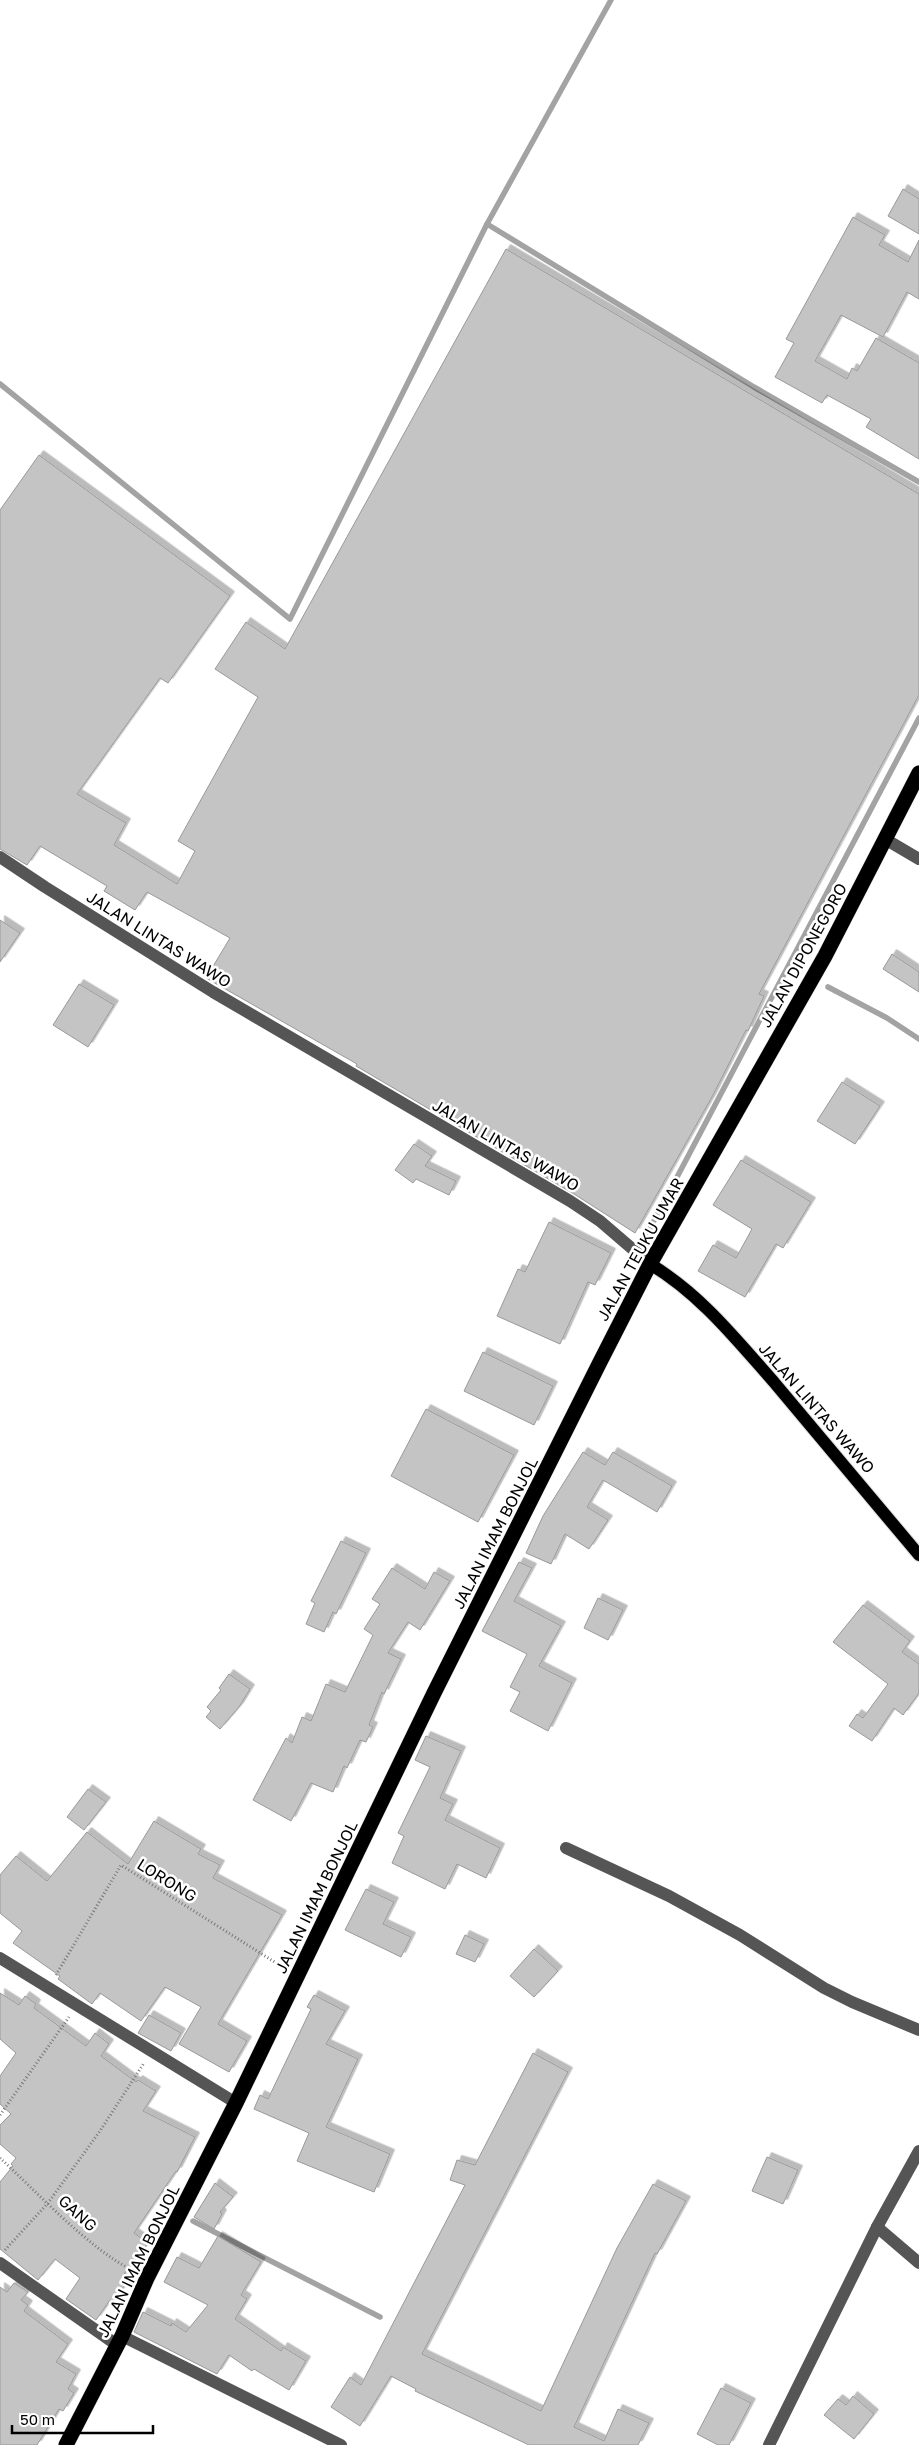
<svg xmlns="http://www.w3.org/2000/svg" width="919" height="2445" font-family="'Golos Text',sans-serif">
<defs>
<filter id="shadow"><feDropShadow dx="4.5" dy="-4.5" stdDeviation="0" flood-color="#0004"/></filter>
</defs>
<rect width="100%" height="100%" fill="#fff"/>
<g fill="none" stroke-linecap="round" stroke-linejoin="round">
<g stroke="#a3a3a3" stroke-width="5.5">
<path d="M487,224L611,0"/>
<path d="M0,384L290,619L487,224L754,387L919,482"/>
<path d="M828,987L887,1018L919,1039"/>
<path d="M646,1236L919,718"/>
<path d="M193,2221L380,2317"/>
</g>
</g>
<g fill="#c4c4c4" stroke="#999" filter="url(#shadow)">
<path d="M903,189L919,199V234L888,216Z"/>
<path d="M853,217L885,235L879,245L908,262L919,240V299L907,292L883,337L841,315L815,361L847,379L852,368L857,371L876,338L919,363V459L866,427L871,419L827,395L822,403L775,377L794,343L786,339Z"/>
<path d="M506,249L919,494V695L759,994L764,996L748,1031L746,1030L712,1097L635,1233L574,1194L356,1066L357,1064L206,978L230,938L147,892L135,910L104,891L107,886L40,846L27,865L0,849V510L39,455L230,596L168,683L160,678L77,794L126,823L114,845L177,884L195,851L178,841L258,697L215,669L246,622L285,649Z"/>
<path d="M0,920L20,933L0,962Z"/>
<path d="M892,954L919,972V992L883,969Z"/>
<path d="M79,984L114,1005L88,1047L53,1025Z"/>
<path d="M842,1082L880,1106L855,1144L817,1121Z"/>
<path d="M414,1144L432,1156L425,1166L456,1181L449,1195L416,1179L413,1183L395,1170Z"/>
<path d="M741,1160L811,1202L783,1248L776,1244L745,1297L698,1271L713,1245L736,1258L752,1229L713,1205Z"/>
<path d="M549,1222L611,1253L595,1285L588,1282L560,1344L497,1316L518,1269L525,1272Z"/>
<path d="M483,1352L553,1386L534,1425L464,1391Z"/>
<path d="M426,1409L514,1455L478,1522L391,1476Z"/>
<path d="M583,1452L605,1465L613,1452L672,1486L657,1512L603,1480L587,1507L608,1520L589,1549L565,1534L551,1564L526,1553L543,1516Z"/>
<path d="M341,1541L366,1553L336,1614L333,1612L324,1632L306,1624L315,1603L311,1601Z"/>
<path d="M519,1562L532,1568L514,1601L561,1626L539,1666L572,1683L548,1731L510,1711L520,1692L510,1687L527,1654L482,1631Z"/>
<path d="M392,1568L425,1589L434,1572L450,1581L420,1630L408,1622L388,1653L401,1659L384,1694L382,1692L369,1725L373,1727L366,1742L360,1740L347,1768L344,1766L333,1792L311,1783L291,1821L253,1800L286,1738L292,1743L302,1717L311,1721L326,1684L345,1692L373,1635L364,1629L380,1604L372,1599Z"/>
<path d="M598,1598L623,1610L608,1640L584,1628Z"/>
<path d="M863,1605L910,1641L902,1652L919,1664V1693L903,1715L894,1708L872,1741L849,1726L857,1714L863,1718L888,1684L833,1642Z"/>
<path d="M229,1674L250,1689L239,1707L220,1729L206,1717L211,1711L207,1707L221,1690L219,1688Z"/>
<path d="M426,1736L461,1751L440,1798L453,1804L445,1820L500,1848L486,1878L457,1864L445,1889L392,1863L404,1836L398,1833L430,1767L415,1760Z"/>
<path d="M88,1789L106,1802L84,1830L67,1817Z"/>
<path d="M154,1821L201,1849L198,1854L220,1865L213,1878L282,1915L218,2024L247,2041L229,2072L179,2044L201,2007L165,1987L141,2021L100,1993L92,2004L58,1979L60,1976L13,1943L22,1931L0,1913V1875L16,1856L47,1881L87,1832L128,1864Z"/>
<path d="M366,1889L394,1902L383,1924L411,1937L401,1957L345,1930Z"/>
<path d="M465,1935L484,1944L475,1962L456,1954Z"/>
<path d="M534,1949L558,1971L534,1997L510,1976Z"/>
<path d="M0,1993L19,2005L25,1996L36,2004L34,2008L86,2046L95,2033L109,2044L101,2056L136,2082L138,2080L156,2091L143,2111L195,2137L177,2172L176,2171L134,2233L148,2243L121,2278L127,2282L113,2302L110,2300L96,2320L66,2299L80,2278L55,2259L38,2280L0,2249V2182L13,2166L11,2164L16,2158L0,2144V2125L11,2114L0,2104V2076L16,2053L0,2039Z"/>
<path d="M314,1995L345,2011L326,2044L358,2059L326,2127L390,2154L374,2192L297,2161L309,2133L254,2109L260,2095L268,2099L311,2009L307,2007Z"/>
<path d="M149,2015L181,2033L171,2051L138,2033Z"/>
<path d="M533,2053L568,2072L422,2354L541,2411L617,2248L653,2184L686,2201L657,2254L655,2253L574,2427L604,2441L618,2409L649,2423L638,2445H529L415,2391L416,2389L391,2376L360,2426L331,2407L350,2377L361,2385L465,2185L450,2180L457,2160L475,2165Z"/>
<path d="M767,2157L798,2170L783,2204L752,2191Z"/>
<path d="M215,2183L233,2197L220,2212L222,2214L214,2229L194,2217Z"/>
<path d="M218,2236L261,2262L241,2295L247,2299L235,2319L281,2351L283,2347L306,2361L289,2390L254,2369L252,2371L229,2355L217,2374L134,2332L143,2312L171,2326L172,2323L186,2332L208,2305L164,2282L177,2257L199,2268Z"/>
<path d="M14,2283L28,2292L21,2300L28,2305L24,2311L68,2344L56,2362L76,2374L68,2389L74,2393L63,2411L59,2409L37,2445H0V2287L7,2292Z"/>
<path d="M721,2388L751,2403L729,2445H718L697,2434Z"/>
<path d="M853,2396L874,2414L854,2439L824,2415L838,2399L846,2405Z"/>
</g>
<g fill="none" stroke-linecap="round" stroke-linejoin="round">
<defs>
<path id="major" d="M650,1264C700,1294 735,1338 773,1381C822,1439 871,1497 919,1555"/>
<path id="highway" d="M66,2445L122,2336L147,2278L236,2103L434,1693L599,1364L650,1264L825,956L919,773"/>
</defs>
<use href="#major" stroke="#dbdbdb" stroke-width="14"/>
<use href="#highway" stroke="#dbdbdb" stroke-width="16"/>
<g stroke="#777" stroke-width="3" stroke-dasharray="1 2.5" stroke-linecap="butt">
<path d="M56,1975L121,1865L284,1968"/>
<path d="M0,2115L69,2017"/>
<path d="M0,2158C37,2192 88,2248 132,2270"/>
<path d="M5,2250L48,2203L100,2131L144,2063"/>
</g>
<g stroke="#555" stroke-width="12">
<path d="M885,839L919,859"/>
<path d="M0,857L45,887L213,992L570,1201L600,1221L650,1264"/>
<path d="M566,1848L669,1896L740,1935L824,1988L852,2002L919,2030"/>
<path d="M0,1958L236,2103"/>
<path d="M877,2227L919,2263"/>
<path d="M0,2263L117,2345"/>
<path d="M122,2336L341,2445"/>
<path d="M769,2445L877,2227L919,2151"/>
</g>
<use href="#major" stroke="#000" stroke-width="12"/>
<use href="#highway" stroke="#000" stroke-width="15"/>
</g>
<g text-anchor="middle" stroke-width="5" stroke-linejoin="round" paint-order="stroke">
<g font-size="16" fill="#000" stroke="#fff">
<text transform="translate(159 939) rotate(32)" y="6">JALAN LINTAS WAWO</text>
<text transform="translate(803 955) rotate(-61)" y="6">JALAN DIPONEGORO</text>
<text transform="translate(506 1145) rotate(30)" y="6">JALAN LINTAS WAWO</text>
<text transform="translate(640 1249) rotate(-61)" y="6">JALAN TEUKU UMAR</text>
<text transform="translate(817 1408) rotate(49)" y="6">JALAN LINTAS WAWO</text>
<text transform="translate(495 1533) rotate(-63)" y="6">JALAN IMAM BONJOL</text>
<text transform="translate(167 1880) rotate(32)" y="6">LORONG</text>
<text transform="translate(316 1897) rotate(-64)" y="6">JALAN IMAM BONJOL</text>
<text transform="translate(78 2213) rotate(42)" y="6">GANG</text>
<text transform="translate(138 2261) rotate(-64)" y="6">JALAN IMAM BONJOL</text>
</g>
</g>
<path d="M12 2425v8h141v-8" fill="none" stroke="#000000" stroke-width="2.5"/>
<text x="20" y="2425" font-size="15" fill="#000000" stroke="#ffffff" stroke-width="4" paint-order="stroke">50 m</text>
</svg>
